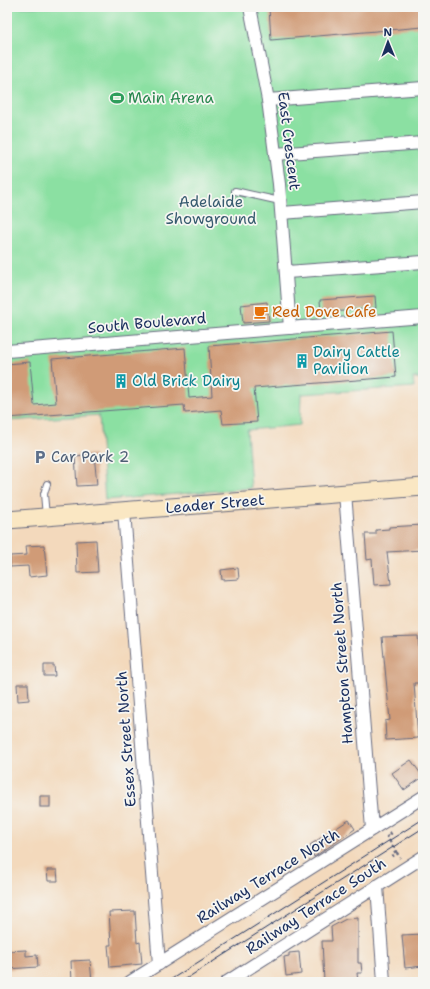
<svg xmlns="http://www.w3.org/2000/svg" width="430" height="989" font-family="'Shantell Sans',sans-serif">
<rect width="100%" height="100%" fill="#f6f6f2"/>
<filter id="ink" filterUnits="userSpaceOnUse"><feTurbulence type="fractalNoise" baseFrequency=".025" numOctaves="2"/><feDisplacementMap in="SourceGraphic" scale="8" xChannelSelector="R" yChannelSelector="G"/><feConvolveMatrix kernelMatrix="1 2 1 2 8 2 1 2 1" color-interpolation-filters="sRGB"/></filter>
<filter id="wash" filterUnits="userSpaceOnUse"><feTurbulence type="fractalNoise" baseFrequency=".012" numOctaves="4" result="noise"/><feDisplacementMap in="SourceGraphic" scale="16" xChannelSelector="R" yChannelSelector="G"/><feGaussianBlur stdDeviation="0.9" result="paint"/><feColorMatrix in="noise" values="0 0 0 0 0 0 0 0 0 0 0 0 0 0 0 0 0 1.4 0 .05"/><feComposite in="paint" operator="in"/></filter>
<g filter="url(#wash)">
<rect width="100%" height="100%" fill="#f3d9bc"/>
<path fill="#8be0a2" stroke="#538880" d="M7,7H423V378H413L414,387L301,394L300,425L247,430L251,488L105,500L99,415L7,421Z"/>
<g id="blocks">
<g fill="#d09b77">
<path d="M269,7H423V27L271,40Z"/>
<path d="M375,296L376,308L321,313L320,300Z"/>
<path d="M267,302L269,321L243,323L241,305Z"/>
<path d="M392,331L396,377L254,388L257,422L223,424L221,410L185,413L184,405L7,418V364L30,362L34,405L56,403L52,359L185,348L189,398L212,396L209,346Z"/>
<path d="M94,454L97,485L77,486L75,456Z"/>
<path d="M423,525V550L387,552L391,584L374,585L372,559L367,560L365,534H376V530L389,529V527Z"/>
<path d="M96,540L98,572L77,573L76,541Z"/>
<path d="M44,545L47,575L29,577L28,566L10,567V556L27,555L26,546Z"/>
<path d="M238,568L239,579L222,580L221,570Z"/>
<path d="M418,636L422,683H414L418,738L386,740L385,721L390,720L382,637Z"/>
<path d="M44,665H54L55,676H44Z"/>
<path d="M17,684H28L29,700L18,701Z"/>
<path d="M411,760L423,777L404,790L392,773Z"/>
<rect x="40" y="796" width="10" height="11"/>
<path d="M349,820L355,829L314,857L310,845Z"/>
<path d="M47,870H57L58,881H48Z"/>
<path d="M135,911L137,943L140,942L142,964L110,967L108,945H111L109,912Z"/>
<path d="M358,918V963H361L362,973H357L358,982H324L322,941H332L331,927L346,919Z"/>
<path d="M423,934V966L405,968L402,935Z"/>
<path d="M26,950V956L37,955L38,967L7,969V951Z"/>
<path d="M299,952L301,974L286,976L284,957L289,956V953Z"/>
<path d="M90,960L92,982H72L71,961Z"/>
</g>
</g>
</g>
<g filter="url(#ink)">
<use href="#blocks" fill-opacity="0" stroke="#676a7f" stroke-width="1"/>
<g fill="none" stroke-linecap="round" stroke-linejoin="round">
<defs>
<g id="lane">
<path d="M235,191L280,201"/>
<path d="M46,516L44,494L47,484"/>
</g>
<g id="street">
<path d="M250,7L268,100L279,184L290,328"/>
<path d="M268,100L423,88"/>
<path d="M275,154L423,143"/>
<path d="M282,213L423,202"/>
<path d="M287,272L423,262"/>
<path d="M7,351L423,317"/>
<path d="M345,493L372,829"/>
<path d="M124,511L159,964"/>
<path d="M377,886L384,982"/>
<path d="M130,982L423,797"/>
<path d="M227,982L423,857"/>
</g>
<path id="secondary" d="M7,520L423,487"/>
</defs>
<use href="#lane" stroke="#676a7f" stroke-width="8"/>
<use href="#street" stroke="#676a7f" stroke-width="14"/>
<use href="#secondary" stroke="#676a7f" stroke-width="19"/>
<path stroke="#676a7f" stroke-width="2.5" stroke-dasharray="3 3" stroke-linecap="butt" d="M389,832L391,834L387,837L396,851L392,854L393,856L397,853L400,858"/>
<use href="#lane" stroke="#fff" stroke-width="6"/>
<use href="#street" stroke="#fff" stroke-width="12"/>
<use href="#secondary" stroke="#fae7c3" stroke-width="17"/>
<g stroke="#1b2f5e" stroke-width="1">
<path d="M167,982L423,819"/>
<path d="M181,982L423,828"/>
</g>
</g>
</g>
<defs>
<symbol id="stadium-bare" viewBox="-9 -9 18 18"><path d="M0-5a6.5 5 0 1 0 0 10a6.5 5 0 1 0 0-10ZM-3.5-1.8h7v3.6h-7Z" fill="#2e9e5b" stroke="#f6f6f2" stroke-width="2.5" paint-order="stroke"/></symbol>
<symbol id="cafe-bare" viewBox="-9 -9 18 18"><path d="M-5.5-4.5H6V0H3Q3 3.5 0 3.5H-2.5Q-5.5 3.5-5.5 0ZM3-3.2v2h1.7v-2ZM-6 4.5H4V6H-6Z" fill="#e8710a" stroke="#f6f6f2" stroke-width="2.5" paint-order="stroke"/></symbol>
<symbol id="building-bare" viewBox="-9 -9 18 18"><path d="M-4-6H4V6H1V3H-1V6H-4ZM-2.5-4.3h1.7v1.8h-1.7ZM.8-4.3h1.7v1.8H.8ZM-2.5-1h1.7V.8h-1.7ZM.8-1h1.7V.8H.8Z" fill="#0f9aa8" stroke="#f6f6f2" stroke-width="2.5" paint-order="stroke"/></symbol>
<symbol id="parking-bare" viewBox="-9 -9 18 18"><path d="M-3.5-5.5H1a3.5 3.5 0 0 1 0 7H-1V5.5H-3.5ZM-1-3.4V-.6H.8a1.4 1.4 0 0 0 0-2.8Z" fill="#5c6f8a" stroke="#f6f6f2" stroke-width="2.5" paint-order="stroke"/></symbol>
</defs>
<g fill-rule="evenodd">
<use href="#stadium-bare" x="107" y="88" width="20" height="20"/>
<use href="#cafe-bare" x="251" y="302" width="20" height="20"/>
<use href="#building-bare" x="292" y="351" width="20" height="20"/>
<use href="#building-bare" x="111" y="371" width="20" height="20"/>
<use href="#parking-bare" x="30" y="447" width="20" height="20"/>
</g>
<g text-anchor="middle" stroke-width="3.5" stroke-linejoin="round" paint-order="stroke">
<g font-size="15" fill="#27864d" stroke="#f6f6f2" text-anchor="start">
<text x="128" y="103">Main Arena</text>
</g>
<g font-size="15" fill="#1b2f5e" stroke="#f6f6f2">
<text transform="translate(289 141) rotate(83)" y="5">East Crescent</text>
<text transform="translate(147 323) rotate(-5)" y="5">South Boulevard</text>
<text transform="translate(215 504) rotate(-5)" y="5">Leader Street</text>
<text transform="translate(342 663) rotate(-94)" y="5">Hampton Street North</text>
<text transform="translate(126 739) rotate(-94)" y="5">Essex Street North</text>
<text transform="translate(268 876) rotate(-32)" y="5">Railway Terrace North</text>
<text transform="translate(316 906) rotate(-33)" y="5">Railway Terrace South</text>
</g>
<g font-size="15" fill="#375b6f" stroke="#f6f6f2">
<text x="211" y="207">Adelaide<tspan x="211" dy="17">Showground</tspan></text>
</g>
<g font-size="15" fill="#c56008" stroke="#f6f6f2" text-anchor="start">
<text x="272" y="317">Red Dove Cafe</text>
</g>
<g font-size="15" fill="#0d838f" stroke="#f6f6f2" text-anchor="start">
<text x="313" y="357">Dairy Cattle<tspan x="313" dy="17">Pavilion</tspan></text>
<text x="132" y="386">Old Brick Dairy</text>
</g>
<g font-size="15" fill="#4e5e75" stroke="#f6f6f2" text-anchor="start">
<text x="51" y="462">Car Park 2</text>
</g>
</g>
<rect width="430" height="989" fill="none" stroke="#f6f6f2" stroke-width="24"/>
<g transform="translate(388 42) rotate(359)" stroke="#f6f6f2" stroke-width="3" paint-order="stroke">
<path d="M0-3L7 15L0 10L-7 15Z" fill="#1b2f5e"/>
<text y="-6" font-size="11" font-weight="bold" text-anchor="middle" fill="#1b2f5e">N</text>
</g>
</svg>
